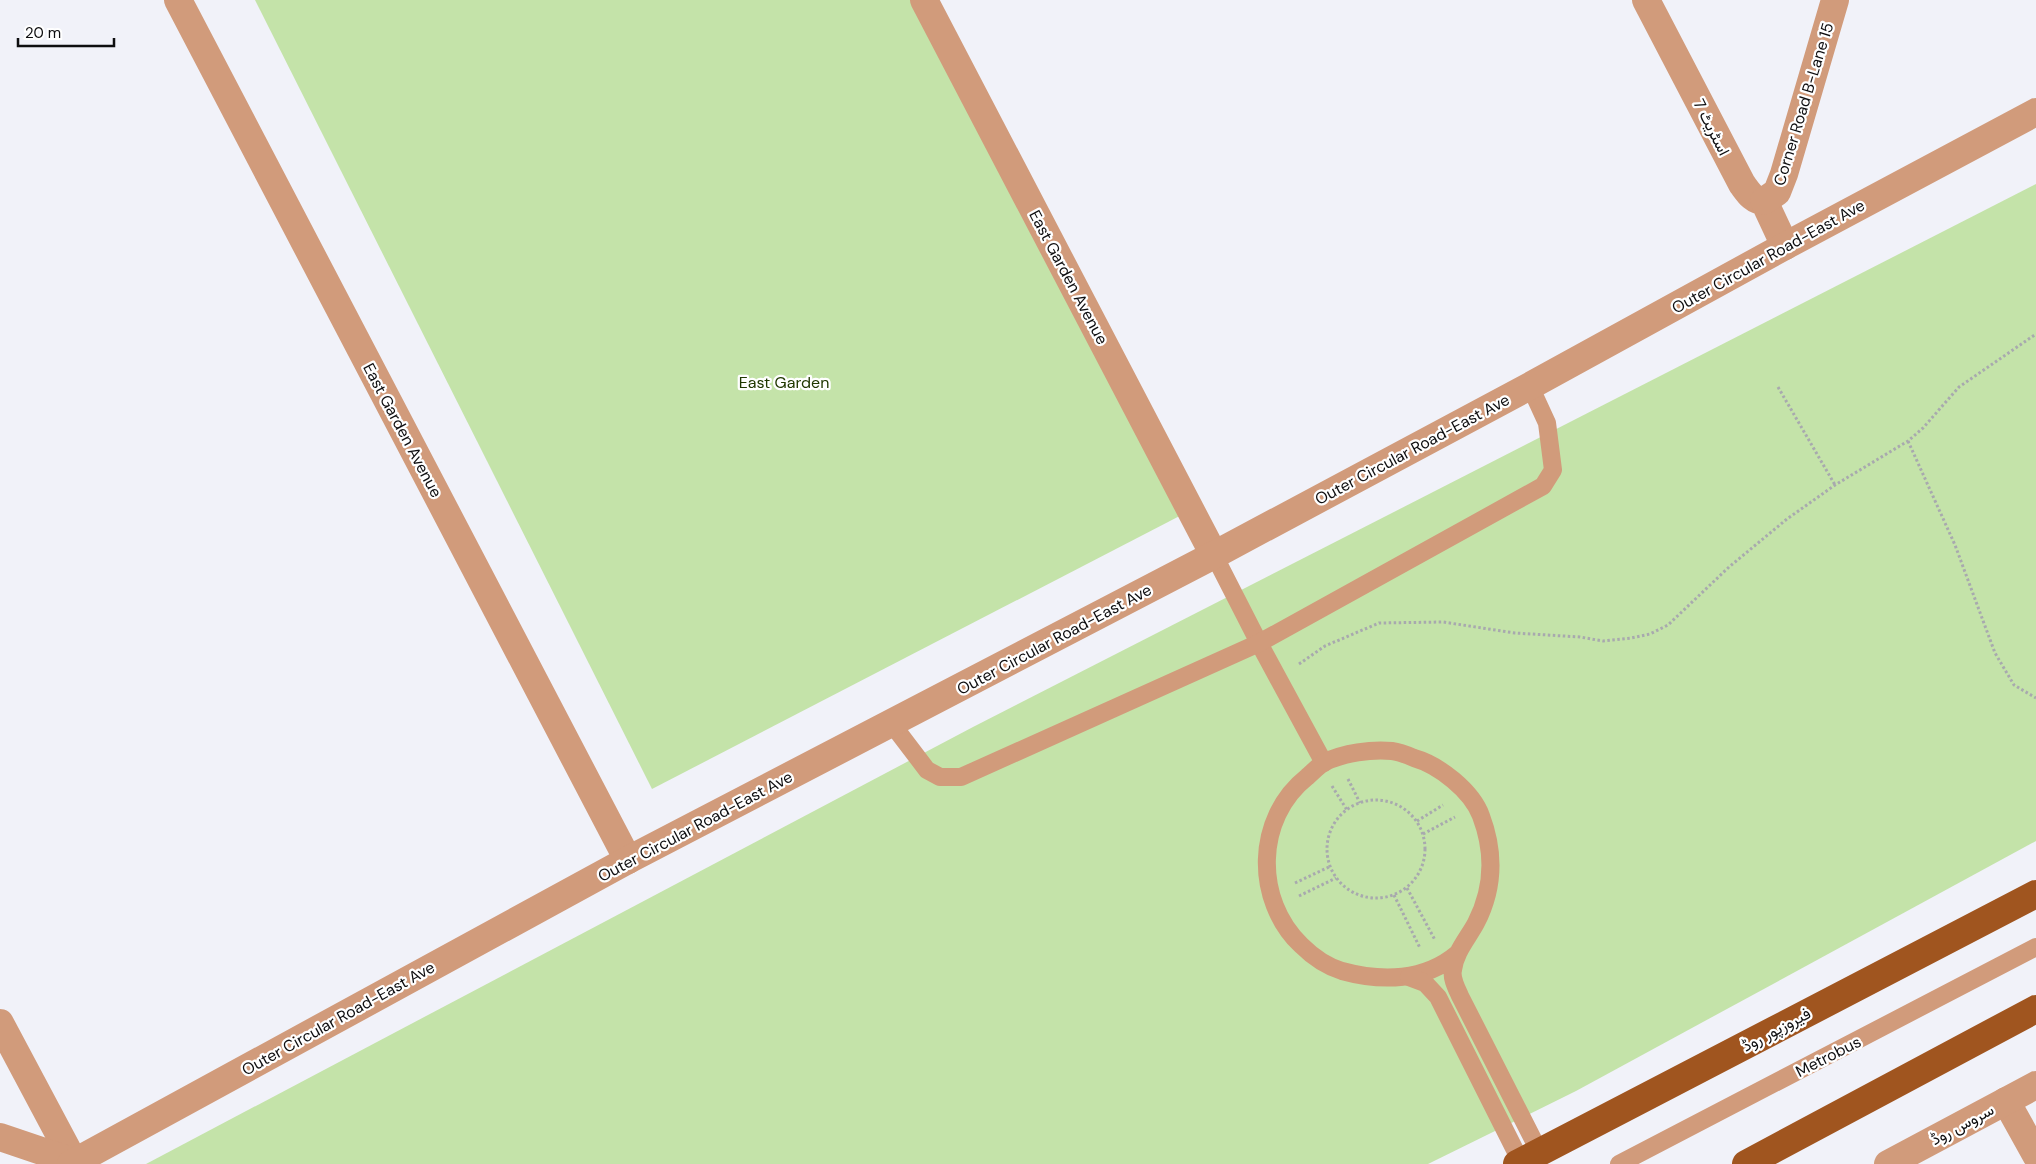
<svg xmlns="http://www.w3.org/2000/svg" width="2036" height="1164" font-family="'DM Sans',Vazirmatn,sans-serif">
<rect width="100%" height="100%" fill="#f1f2f9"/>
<g fill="#c4e3a9">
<path d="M255,0H915L1197,507L652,789Z"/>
<path d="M2036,184V841L1576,1091L1428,1164H146L973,727Z"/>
</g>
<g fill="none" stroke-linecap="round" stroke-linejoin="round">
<g stroke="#a8a9ae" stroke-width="3" stroke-dasharray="2.5 2.5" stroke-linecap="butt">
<path d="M1778,387L1835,485"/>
<path d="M1908,441L1955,545L1995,653L2014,685L2036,698"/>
<path d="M1299,664L1325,646L1379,623L1443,622L1515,633L1580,637L1603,641L1631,638L1650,634L1668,625L1729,567L1787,519L1835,485L1908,441L1923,428L1959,387L2036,334"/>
<path d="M1348,779L1360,803"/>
<path d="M1332,786L1347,810"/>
<circle cx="1376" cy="849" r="49"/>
<path d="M1417,821L1443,805"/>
<path d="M1423,834L1455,817"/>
<path d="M1295,883L1331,866"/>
<path d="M1407,888L1435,940"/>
<path d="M1394,895L1420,948"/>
<path d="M1299,896L1336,878"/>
</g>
<g stroke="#d19b7b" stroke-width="18">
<path d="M1214,555L1259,643L1324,763"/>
<path d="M892,724L927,770L940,777H961L1259,643L1543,486L1553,470L1547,423L1530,386"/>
<path d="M1457,954C1425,981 1382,982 1342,971C1326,966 1312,956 1301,945C1254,900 1255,818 1307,777C1313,772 1319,765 1325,762C1344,753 1371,749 1392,751C1400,752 1407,755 1414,758C1439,765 1472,791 1481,816C1495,853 1494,888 1476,923C1468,938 1455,952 1453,970C1451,978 1457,989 1460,996L1540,1153"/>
<path d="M1409,977L1425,983L1438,997L1521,1162"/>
<path d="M1619,1164L2036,947"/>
</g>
<g stroke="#d19b7b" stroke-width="28">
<path d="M178,0L628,860"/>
<path d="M924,0L1214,555"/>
<path d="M1646,0L1742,184C1748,192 1753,201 1764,201L1785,246"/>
<path d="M1764,201L1777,192L1784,174L1835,0"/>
<path d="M0,1023L74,1162"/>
<path d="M2006,1101L2036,1155"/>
<path d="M0,1137L74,1162"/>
</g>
<g stroke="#d19b7b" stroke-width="28">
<path d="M71,1164L628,860L1214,555L1530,386L1785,246L2036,112"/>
<path d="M1888,1164L2036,1085"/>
</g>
<g stroke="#a0551f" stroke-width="28">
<path d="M1517,1164L2036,894"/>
<path d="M1746,1164L2036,1009"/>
</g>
</g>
<g text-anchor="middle" stroke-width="4.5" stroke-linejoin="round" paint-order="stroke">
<g font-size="16" fill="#0e0e10" stroke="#fff">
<text transform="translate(1803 104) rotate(-73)" y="6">Corner Road B-Lane 15</text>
<text transform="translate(1712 127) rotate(63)" y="6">اسٹریٹ 7</text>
<text transform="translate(1768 256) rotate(-29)" y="6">Outer Circular Road-East Ave</text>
<text transform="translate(1069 277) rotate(62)" y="6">East Garden Avenue</text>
<text transform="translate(403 430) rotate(62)" y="6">East Garden Avenue</text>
<text transform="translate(1412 449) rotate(-28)" y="6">Outer Circular Road-East Ave</text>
<text transform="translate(1054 639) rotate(-28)" y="6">Outer Circular Road-East Ave</text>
<text transform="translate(695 826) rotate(-28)" y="6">Outer Circular Road-East Ave</text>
<text transform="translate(338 1018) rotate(-29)" y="6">Outer Circular Road-East Ave</text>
<text transform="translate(1776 1029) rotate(-28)" y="6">فیروزپور روڈ</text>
<text transform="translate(1828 1056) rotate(-27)" y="6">Metrobus</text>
<text transform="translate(1962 1124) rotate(-28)" y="6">سروس روڈ</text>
</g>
<g font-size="16" fill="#203800" stroke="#fff">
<text x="784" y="388">East Garden</text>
</g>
</g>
<path d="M18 38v8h96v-8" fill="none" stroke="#0e0e10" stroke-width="2.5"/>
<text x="25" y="38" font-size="15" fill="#0e0e10" stroke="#ffffff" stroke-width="4" paint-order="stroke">20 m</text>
</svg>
